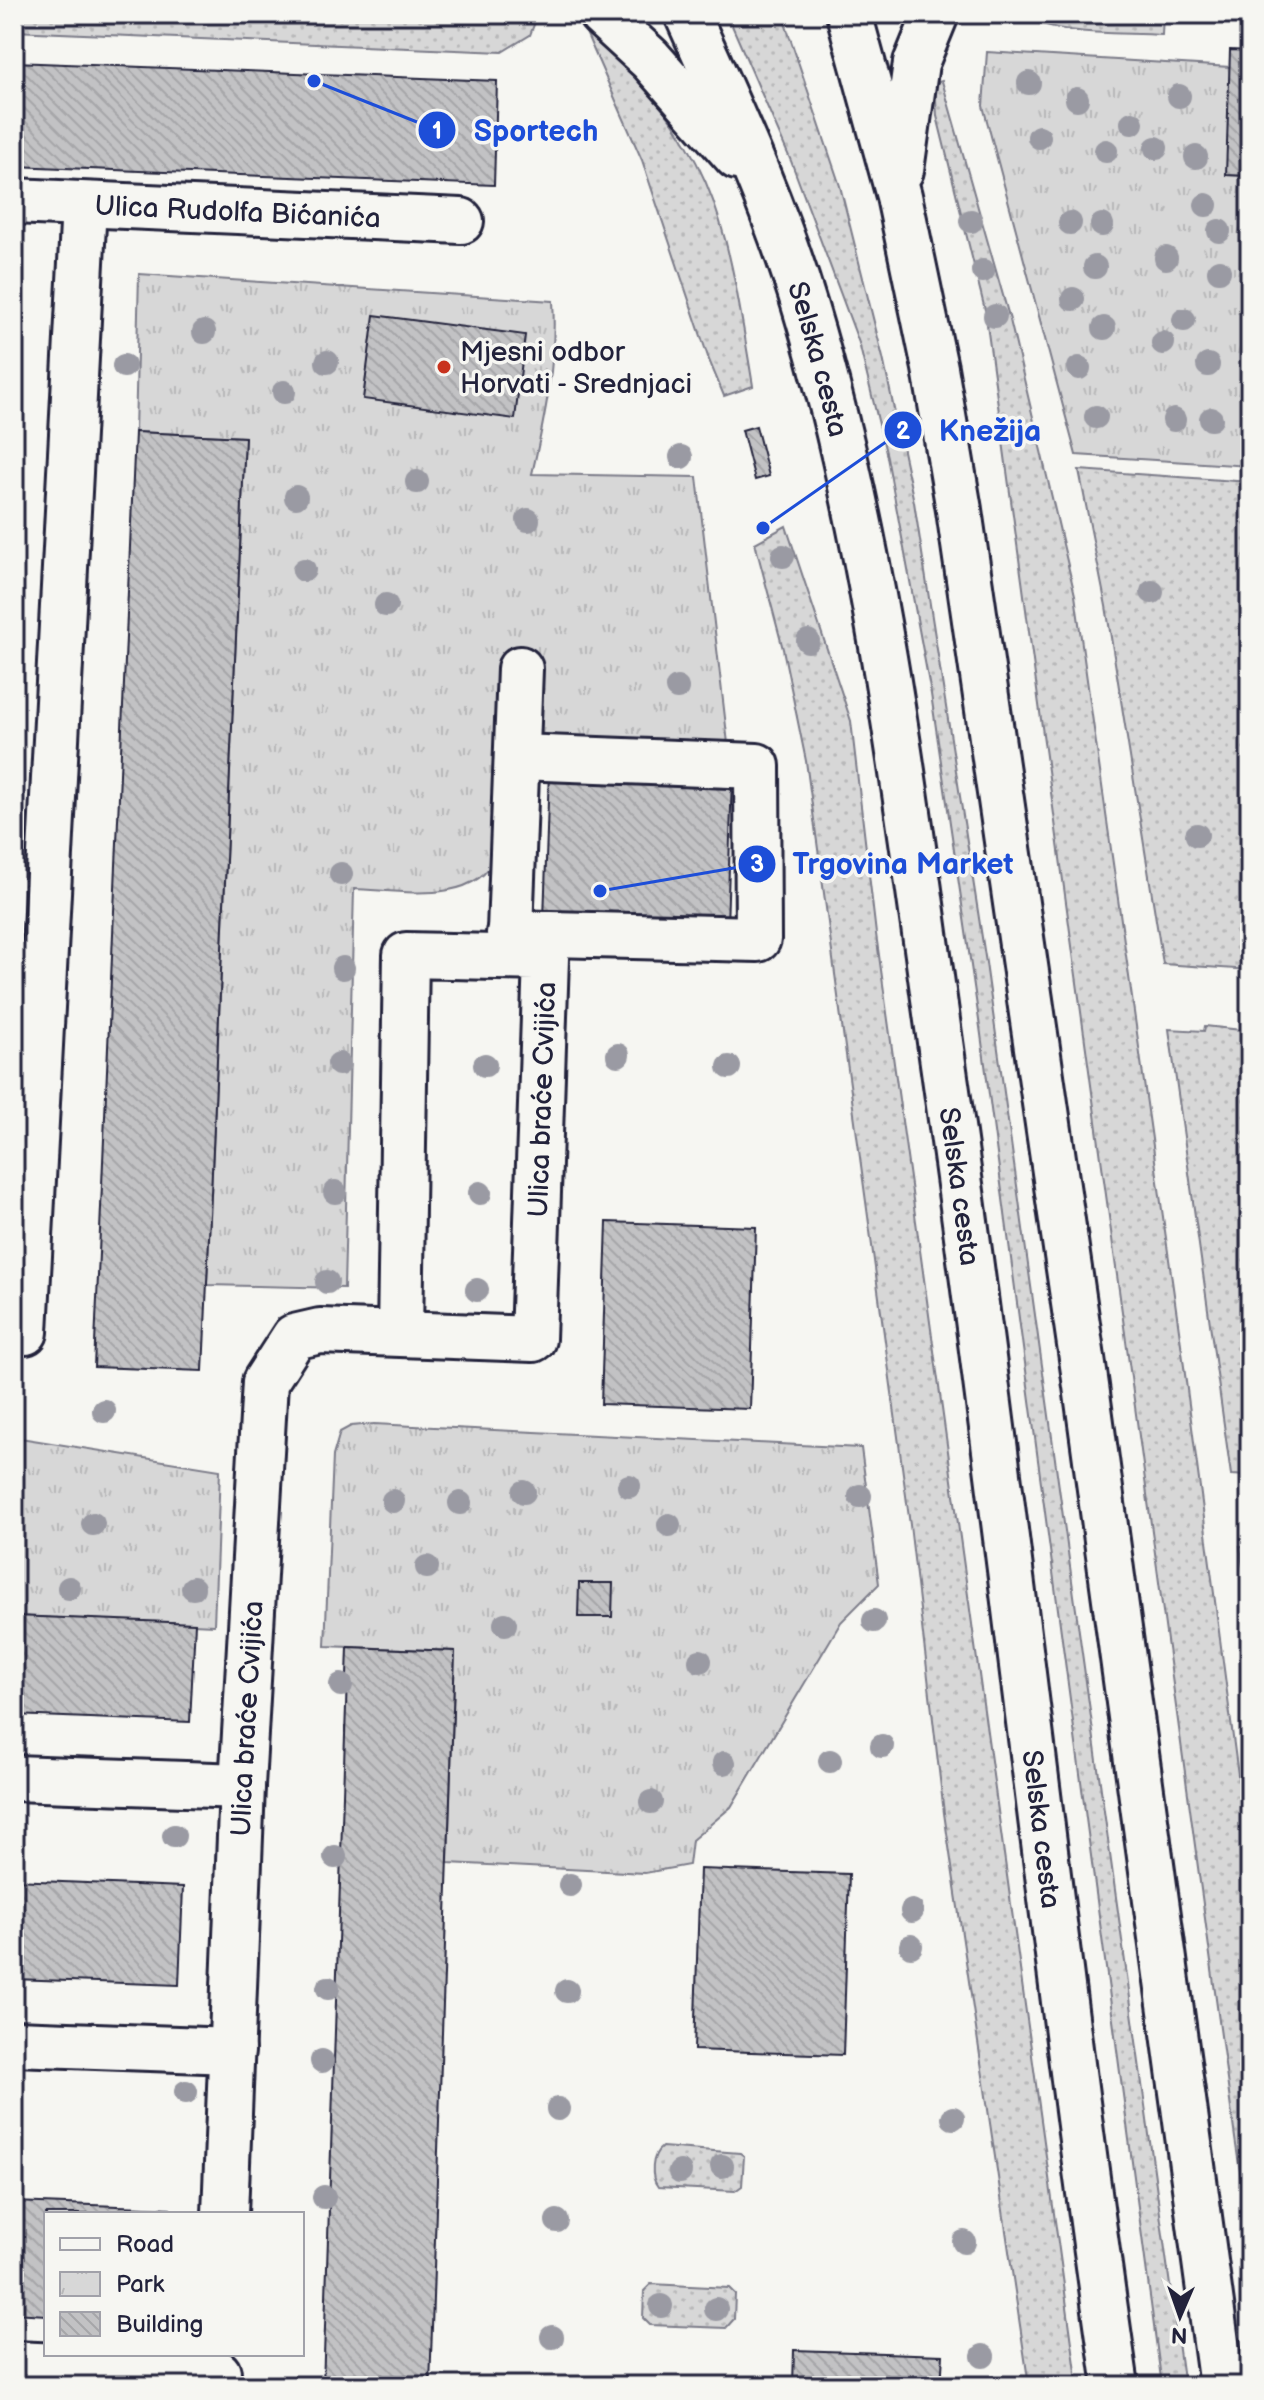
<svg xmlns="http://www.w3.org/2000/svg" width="1264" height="2400" font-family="'Balsamiq Sans',sans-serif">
<defs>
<pattern id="grass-dots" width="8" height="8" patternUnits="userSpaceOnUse" patternTransform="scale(2)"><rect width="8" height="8" fill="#d7d7d7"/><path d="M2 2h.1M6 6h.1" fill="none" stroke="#b8b8b9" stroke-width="1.8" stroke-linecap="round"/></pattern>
<pattern id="park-tufts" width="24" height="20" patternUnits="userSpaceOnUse" patternTransform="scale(2)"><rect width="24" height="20" fill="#d7d7d7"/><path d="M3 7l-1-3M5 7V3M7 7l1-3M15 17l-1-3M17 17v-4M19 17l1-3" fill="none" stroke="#b8b8b9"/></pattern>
<pattern id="building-back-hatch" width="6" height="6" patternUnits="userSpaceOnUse" patternTransform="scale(2)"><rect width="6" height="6" fill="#c2c2c4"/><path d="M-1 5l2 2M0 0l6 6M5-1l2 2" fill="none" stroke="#a6a6a9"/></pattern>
</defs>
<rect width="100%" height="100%" fill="#f6f6f2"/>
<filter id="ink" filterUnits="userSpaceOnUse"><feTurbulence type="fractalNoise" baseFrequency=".0125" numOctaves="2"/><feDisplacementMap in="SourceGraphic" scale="16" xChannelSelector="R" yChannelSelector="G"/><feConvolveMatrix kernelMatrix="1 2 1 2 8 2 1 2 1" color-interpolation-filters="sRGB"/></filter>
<g filter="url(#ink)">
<g fill="url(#grass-dots)" stroke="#7c7c89" stroke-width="2">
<path d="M14,14H538L530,35L502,52L14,31Z"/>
<path d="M727,14H782L840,186L883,358L914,502L986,963L1184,2386H1162L980,1027L931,694L887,457L859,343L791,161Z"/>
<path d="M1018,14H1163L1162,35C1117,32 1058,37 1018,14Z"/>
<path d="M584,28C717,142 726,222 753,386L724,396L709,360L642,160Z"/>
<path d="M942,81L1010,320L1075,595L1181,1344L1250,1866V2212L1246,2213L1235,2138L985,310L937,116L935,83Z"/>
<path d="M1079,470L1250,482V970L1163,964L1106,606Z"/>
<path d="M786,526L851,721L876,934L1078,2386H1029L944,1813L910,1525L806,761L783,649L755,543Z"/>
<path d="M1205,1026L1250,1031V1476L1231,1475L1169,1029L1204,1031Z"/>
<path d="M1240,1546L1250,1547V1617Z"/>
<path d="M662,2147L740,2153L744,2156L742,2186L735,2191L658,2187C650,2177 651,2155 662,2147Z"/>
<path d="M651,2284L729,2288L735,2294L734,2319L726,2328L650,2325L643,2318L644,2291Z"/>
</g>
<g fill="url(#park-tufts)" stroke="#7c7c89" stroke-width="2">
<path d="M987,52L1230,67L1227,175L1250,176V466L1076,455L983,106Z"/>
<path d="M139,274L553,301C557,360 545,417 532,474L697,477L732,778L498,775C498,795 502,839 496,856C475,907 398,890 354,889L344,1288L207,1285L245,437L135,432Z"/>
<path d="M374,1424L861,1448L879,1584L841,1622L731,1807L692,1840L689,1865L645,1873L448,1863L455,1651L325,1646L333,1456L340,1432L351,1426Z"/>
<path d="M14,1437L220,1470L214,1625L14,1616Z"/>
</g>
<g fill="url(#building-back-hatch)" stroke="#22223b" stroke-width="2">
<path d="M1230,50L1250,51V176L1226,175Z"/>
<path d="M14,62L497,81L494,185L14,166Z"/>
<path d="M374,315L525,335L515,419L363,399Z"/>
<path d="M756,426L769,476L755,480L742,430Z"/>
<path d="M135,432L245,437L203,1371L94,1367Z"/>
<path d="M549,771L732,778L727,926L544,920Z"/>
<path d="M607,1222L756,1227L750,1409L601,1404Z"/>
<path d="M579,1583H613L612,1617H578Z"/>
<path d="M14,1616L195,1623L190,1722L14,1715Z"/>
<path d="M348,1647L455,1651L430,2386H323Z"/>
<path d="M700,1869L849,1874L843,2055L694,2050Z"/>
<path d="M14,1880L183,1887L179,1985L14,1979Z"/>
<path d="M14,2202L170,2208V2214H46V2315L14,2313Z"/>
<path d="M794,2350L943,2355L941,2386H793Z"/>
</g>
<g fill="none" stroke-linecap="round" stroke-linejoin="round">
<defs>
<g id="minor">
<path id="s1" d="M14,201L461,221"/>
<path d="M509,933L758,939L757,766L518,757"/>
<path d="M509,957L520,669"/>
<path d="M14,1332H25L84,205"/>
<path d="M14,1778L242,1786"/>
<path d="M14,2043L232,2051"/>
<path id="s2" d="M225,2214L242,1786L265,1382L294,1337L320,1331L533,1339L546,958L406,955L400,1334"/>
<path d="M14,2364L218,2373"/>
</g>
<g id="major">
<path d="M601,14L650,59L737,157"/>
<path id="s3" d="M687,14C730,110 775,206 805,307C880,556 909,827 946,1084C1008,1517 1053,1953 1116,2386"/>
<path d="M849,14L899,196L935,368L959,510L1086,1386L1222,2386"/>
<path d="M901,170L916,63L936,14"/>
</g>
</defs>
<use href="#minor" stroke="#22223b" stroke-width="50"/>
<use href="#major" stroke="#22223b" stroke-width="50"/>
<use href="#minor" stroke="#f6f6f2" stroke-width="44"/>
<use href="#major" stroke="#f6f6f2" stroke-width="44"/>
</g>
<g fill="#9a9aa3">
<circle cx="1029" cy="83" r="12"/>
<circle cx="1179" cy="96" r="12"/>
<circle cx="1077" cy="99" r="12"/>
<circle cx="1132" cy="123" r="12"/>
<circle cx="1039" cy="137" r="12"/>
<circle cx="1156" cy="148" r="12"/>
<circle cx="1106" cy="151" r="12"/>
<circle cx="1196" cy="157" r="12"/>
<circle cx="1206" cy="205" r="12"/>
<circle cx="971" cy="221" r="12"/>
<circle cx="1070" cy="223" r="12"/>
<circle cx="1102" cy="225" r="12"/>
<circle cx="1219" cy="231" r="12"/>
<circle cx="1166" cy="258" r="12"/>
<circle cx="1095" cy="267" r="12"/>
<circle cx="983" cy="271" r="12"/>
<circle cx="1219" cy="271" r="12"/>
<circle cx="1073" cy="299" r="12"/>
<circle cx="995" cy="316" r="12"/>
<circle cx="1184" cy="320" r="12"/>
<circle cx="1104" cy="328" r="12"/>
<circle cx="204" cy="332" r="12"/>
<circle cx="1163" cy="343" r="12"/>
<circle cx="327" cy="362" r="12"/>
<circle cx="1208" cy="365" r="12"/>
<circle cx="124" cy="366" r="12"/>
<circle cx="1079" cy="368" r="12"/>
<circle cx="284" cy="392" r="12"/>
<circle cx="1096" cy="417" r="12"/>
<circle cx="1211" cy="419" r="12"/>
<circle cx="1174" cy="420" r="12"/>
<circle cx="681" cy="457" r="12"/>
<circle cx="417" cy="482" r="12"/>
<circle cx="296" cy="497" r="12"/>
<circle cx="528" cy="520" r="12"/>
<circle cx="783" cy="556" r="12"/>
<circle cx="304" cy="570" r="12"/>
<circle cx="1152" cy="592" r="12"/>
<circle cx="386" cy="605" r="12"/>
<circle cx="808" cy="641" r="12"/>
<circle cx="677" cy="688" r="12"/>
<circle cx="1197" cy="835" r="12"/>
<circle cx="341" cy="874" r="12"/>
<circle cx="343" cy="968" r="12"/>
<circle cx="618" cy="1055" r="12"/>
<circle cx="339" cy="1064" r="12"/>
<circle cx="485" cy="1065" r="12"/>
<circle cx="729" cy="1067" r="12"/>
<circle cx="335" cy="1192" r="12"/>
<circle cx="480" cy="1193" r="12"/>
<circle cx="327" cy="1282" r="12"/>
<circle cx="477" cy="1290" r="12"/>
<circle cx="104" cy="1411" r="12"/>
<circle cx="629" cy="1486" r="12"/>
<circle cx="524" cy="1492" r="12"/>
<circle cx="860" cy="1496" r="12"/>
<circle cx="393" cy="1501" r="12"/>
<circle cx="460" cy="1503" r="12"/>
<circle cx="93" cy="1524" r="12"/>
<circle cx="669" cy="1525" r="12"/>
<circle cx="427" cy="1567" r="12"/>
<circle cx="69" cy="1588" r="12"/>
<circle cx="193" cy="1588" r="12"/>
<circle cx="874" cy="1621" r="12"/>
<circle cx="505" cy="1624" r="12"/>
<circle cx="700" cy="1661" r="12"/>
<circle cx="341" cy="1685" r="12"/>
<circle cx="882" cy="1746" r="12"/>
<circle cx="830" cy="1761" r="12"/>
<circle cx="724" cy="1763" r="12"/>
<circle cx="651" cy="1802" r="12"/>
<circle cx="174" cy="1836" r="12"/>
<circle cx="335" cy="1857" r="12"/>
<circle cx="570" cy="1885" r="12"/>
<circle cx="912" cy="1911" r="12"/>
<circle cx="911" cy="1946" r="12"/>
<circle cx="328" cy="1988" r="12"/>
<circle cx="567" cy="1991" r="12"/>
<circle cx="322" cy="2061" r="12"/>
<circle cx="186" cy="2092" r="12"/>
<circle cx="558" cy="2109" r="12"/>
<circle cx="953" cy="2118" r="12"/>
<circle cx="722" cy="2166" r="12"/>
<circle cx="680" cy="2172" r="12"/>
<circle cx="324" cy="2197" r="12"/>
<circle cx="557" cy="2221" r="12"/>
<circle cx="964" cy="2242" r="12"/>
<circle cx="661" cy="2306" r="12"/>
<circle cx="716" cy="2309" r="12"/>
<circle cx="552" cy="2337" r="12"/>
<circle cx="983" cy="2356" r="12"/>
</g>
</g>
<circle fill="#c8321e" stroke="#f6f6f2" stroke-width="3" cx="444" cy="367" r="8"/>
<g text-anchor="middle" stroke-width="7" stroke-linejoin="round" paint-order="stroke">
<g font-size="28" fill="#22223b" stroke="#f6f6f2">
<text dy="10" stroke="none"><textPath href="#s1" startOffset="224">Ulica Rudolfa Bićanića</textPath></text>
<text dy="10" stroke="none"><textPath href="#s3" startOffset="370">Selska cesta</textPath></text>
<text dy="10" stroke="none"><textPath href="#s2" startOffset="1366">Ulica braće Cvijića</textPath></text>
<text dy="10" stroke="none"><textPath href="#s3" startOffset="1210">Selska cesta</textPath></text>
<text dy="10" stroke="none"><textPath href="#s2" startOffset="496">Ulica braće Cvijića</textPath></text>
<text dy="10" stroke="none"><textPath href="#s3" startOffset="1858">Selska cesta</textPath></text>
</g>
<g font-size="28" fill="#22223b" stroke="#f6f6f2" text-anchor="start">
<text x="460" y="361">Mjesni odbor<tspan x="460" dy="32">Horvati - Srednjaci</tspan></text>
</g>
</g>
<path fill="none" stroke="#1d4ed8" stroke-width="3" d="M314 81L437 130M763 528L903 430M600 891L757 864"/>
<g fill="#1d4ed8" stroke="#f6f6f2" stroke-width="3">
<circle cx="314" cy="81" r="8"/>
<circle cx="763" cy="528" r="8"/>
<circle cx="600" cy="891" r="8"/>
<circle cx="437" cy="130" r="20"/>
<circle cx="903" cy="430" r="20"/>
<circle cx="757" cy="864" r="20"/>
</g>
<g font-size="24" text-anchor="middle" font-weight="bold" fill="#fff">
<text x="437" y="139">1</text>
<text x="903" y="439">2</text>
<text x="757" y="872">3</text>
</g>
<g font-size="30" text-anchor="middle" font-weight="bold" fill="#1d4ed8" stroke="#f6f6f2" stroke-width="7" stroke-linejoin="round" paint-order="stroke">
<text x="536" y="141">Sportech</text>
<text x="990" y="441">Knežija</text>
<text x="903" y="874">Trgovina Market</text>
</g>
<rect width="1264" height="2400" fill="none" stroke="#f6f6f2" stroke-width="48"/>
<rect x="24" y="24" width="1216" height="2352" fill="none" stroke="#22223b" stroke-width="3" filter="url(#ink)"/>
<rect x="44" y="2212" width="260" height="144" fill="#f6f6f2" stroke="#a1a1a9" stroke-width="2"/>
<rect x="60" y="2238" width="40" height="12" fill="#f6f6f2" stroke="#a1a1a9" stroke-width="2"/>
<text x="116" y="2252" font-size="24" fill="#22223b">Road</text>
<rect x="60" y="2272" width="40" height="24" fill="url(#park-tufts)" stroke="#a1a1a9" stroke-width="2"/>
<text x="116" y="2292" font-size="24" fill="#22223b">Park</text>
<rect x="60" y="2312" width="40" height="24" fill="url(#building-back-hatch)" stroke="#a1a1a9" stroke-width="2"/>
<text x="116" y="2332" font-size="24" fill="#22223b">Building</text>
<g transform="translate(1180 2316) rotate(182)" stroke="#f6f6f2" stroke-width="6" paint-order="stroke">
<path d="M0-6L14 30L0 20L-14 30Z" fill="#22223b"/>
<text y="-12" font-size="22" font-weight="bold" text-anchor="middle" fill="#22223b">N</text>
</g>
</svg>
